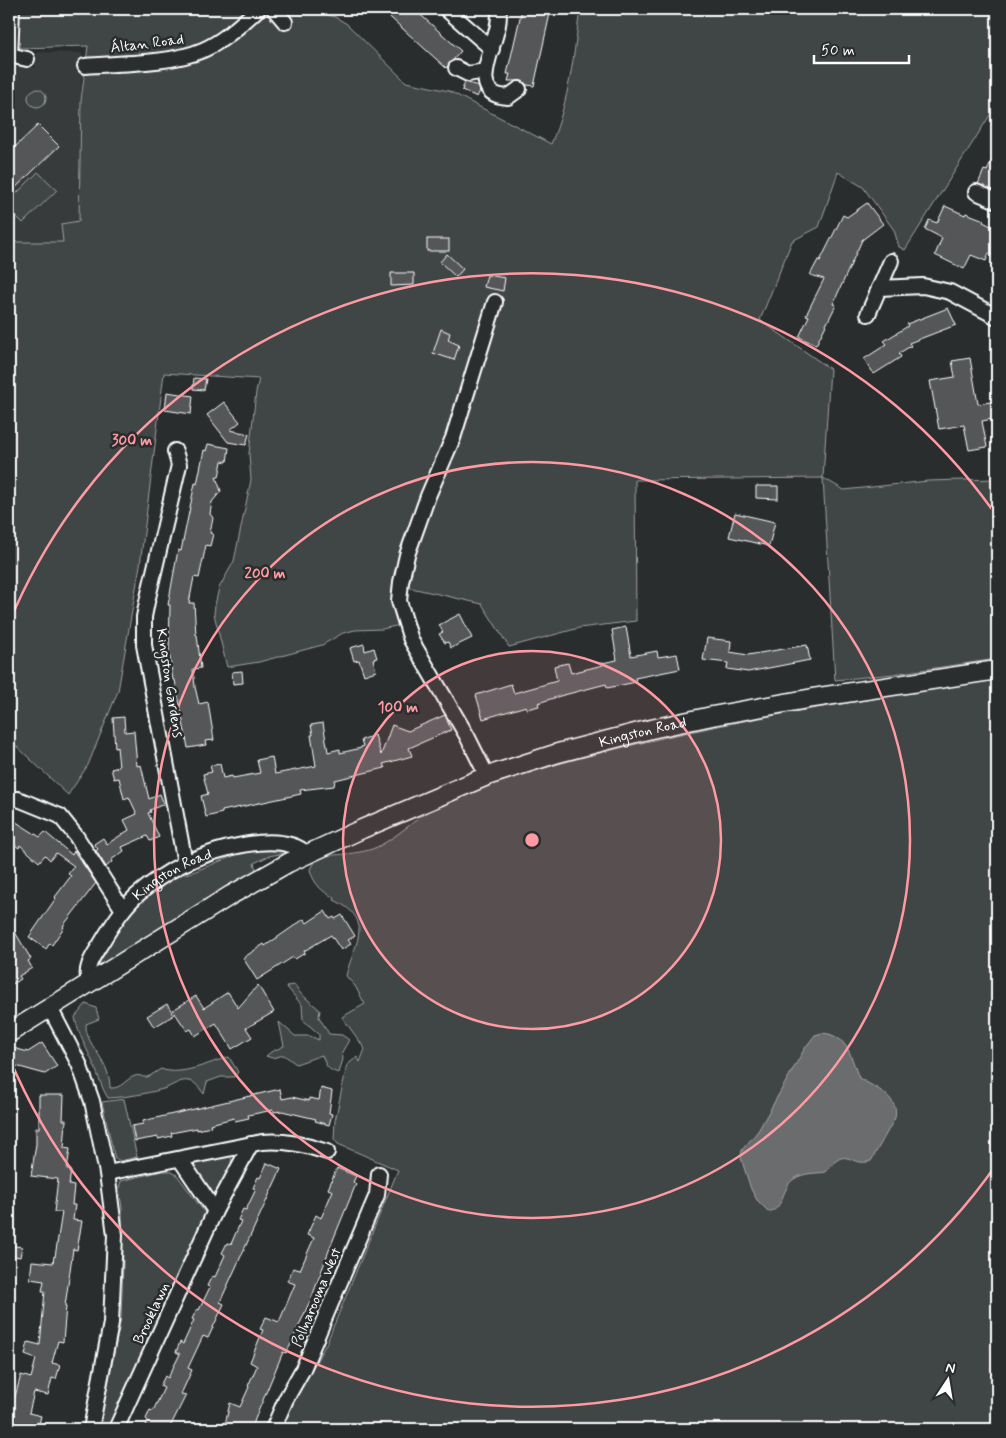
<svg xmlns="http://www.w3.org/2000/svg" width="1006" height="1438" font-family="Mynerve,sans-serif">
<rect width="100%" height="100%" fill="#2a2d2e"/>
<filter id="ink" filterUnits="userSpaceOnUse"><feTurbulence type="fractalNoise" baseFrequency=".02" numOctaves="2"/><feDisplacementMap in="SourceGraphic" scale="10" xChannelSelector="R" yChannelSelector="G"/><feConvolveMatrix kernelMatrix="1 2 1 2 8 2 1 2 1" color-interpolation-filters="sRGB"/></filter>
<g filter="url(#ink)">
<path fill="#373a3b" d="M37,52L82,53L79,222L64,242H9V62L35,68Z"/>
<g fill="#414445" stroke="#a0a2a2">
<path d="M16,9H308L335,17L347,24L406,82L449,91L551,144C569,101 574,55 580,9H997V104L905,250L899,247L894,230L863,187L838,172L819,227L792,241L760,320L830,369L823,478L844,490L928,481L997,479V659L893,674L835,680L823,478L635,480L636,621L579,628L509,647L482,604L407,587L402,602L400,625L382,629L355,630L343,633L322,645L259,662L227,667L214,614L215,605L219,588L234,561L251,480L249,454L256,392L259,379L164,373L140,565L118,691L88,765L68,795L9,739V242H63L61,224L79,221L81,101L88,46L20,48L17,46Z"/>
<circle cx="37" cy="98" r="9"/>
<path d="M38,172L57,190L23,223L9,209V201Z"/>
<path d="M997,679V1429H282L290,1409L327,1342L398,1170L338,1144L334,1139L335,1121L347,1065L357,1057L360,1062L365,1049L342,1017L365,1004L355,986L346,976C354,943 376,920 334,900L335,898C322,892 314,884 310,870C315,853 331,856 345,854C356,853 371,851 381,845C403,833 422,812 444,803C504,778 566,761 628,746C750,716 874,699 997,679Z"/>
<path d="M261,848L284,850L290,852L269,856L254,863L256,870L190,909L99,968L95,966C106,944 119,923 136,905C148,892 164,882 180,873L185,874L193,872L248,850Z"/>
<path d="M295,985L300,993L320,1010L319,1017L329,1034L342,1035L349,1040L342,1052L343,1059L339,1073C327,1070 326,1066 322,1055L296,1064L284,1055L272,1058L266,1056L271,1052L284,1046L279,1022L295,1036H310L319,1040V1034L303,1020L302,1005L286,986Z"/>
<path d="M86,1004L96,1008L99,1019L86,1024C85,1040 98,1051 104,1064C108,1072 110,1080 110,1088C122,1089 125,1079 135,1076C139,1074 143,1078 147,1077C151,1076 157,1071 161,1069C181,1077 210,1062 229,1057L238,1072L234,1077H221L207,1082L204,1094C200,1089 196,1082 189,1081C179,1079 172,1087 163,1089C145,1094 127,1097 108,1098C101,1087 99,1077 94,1065C87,1049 78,1034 75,1017Z"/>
<path d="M124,1099L137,1157L120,1161L115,1158L113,1151L102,1102Z"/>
<path d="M231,1155C234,1166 222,1189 212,1194L190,1163Z"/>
<path d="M162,1171H170L177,1175L205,1213L203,1224L114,1417L107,1429H99L121,1318L123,1265L122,1208L119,1188L121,1181Z"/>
</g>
<path fill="#6a6c6d" stroke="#a6a7a7" d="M822,1033C849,1035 851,1059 859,1078C873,1087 900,1096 895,1118L871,1161C849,1168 847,1143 826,1172C814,1174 805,1172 794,1179C782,1186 783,1213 768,1211L757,1200L751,1189L741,1158L742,1150L758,1131L805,1048L815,1035Z"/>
<g fill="#555758" stroke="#fff">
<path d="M381,9H414L461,51L446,68Z"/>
<path d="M522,9H551L534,86L527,85L522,81H508L510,74H507Z"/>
<path d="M465,82L478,86L480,91L477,97L462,90Z"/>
<path d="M38,125L59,146L9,194V141L15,147Z"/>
<path d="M997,149V192L978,184L984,170L987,171Z"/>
<path d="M867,203L883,224L862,240L833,304L836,305L816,345L799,337L809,316L806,315L824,279L810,275L818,260L820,261L843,215L847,217Z"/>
<path d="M945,206L965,215L966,213L984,220L983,222L997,229V256L989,253L986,261L971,255L964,269L935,255L942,238L925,229L929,220L937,223Z"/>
<rect x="427" y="239" width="22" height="12"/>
<path d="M447,254L463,269L456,277L440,262Z"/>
<path d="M391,273H414V285L391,286Z"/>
<path d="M487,275L505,278L503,291L484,287Z"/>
<path d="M948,308L956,325L909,343L911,346L899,353L901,357L874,374L864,359L887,344L884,341L908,326L907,324Z"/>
<path d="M441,329L450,333L448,340L459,345L454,360L433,353Z"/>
<path d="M970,358L978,404L997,401V418L982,421L987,447L969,450L964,425L939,429L930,381L955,377L952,361Z"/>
<path d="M194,378L206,379L204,390L193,389Z"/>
<path d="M167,392L193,396L191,414L165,410Z"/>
<path d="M224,402L240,422L230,430L249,434L246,445L228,442L207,415Z"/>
<path d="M208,444L229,448L227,462L222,461L219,477H216L221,491L212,502L210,514L213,518L210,533L213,534L210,546L206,545L199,578L194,577L189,603H194L196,635H197L201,668L193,669L195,687L199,704L208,702L214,740L205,741L206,745L188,748L175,680H173L169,651L170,605H168L178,550L181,551L195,483L197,484L204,450L206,451Z"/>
<path d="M756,486H778V499L756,498Z"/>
<path d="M735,513L775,522L769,546L729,537Z"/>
<path d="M460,614L472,638L451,648L448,642L445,643L439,634L443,632L439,625Z"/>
<path d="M626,627L631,656L657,651L658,657L677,654L680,669L635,678L636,682L607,688L606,684L560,696L538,703L539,706L527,709L526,706L483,719L476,695L511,684L514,693L557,681L554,666L568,663L571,673L603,665L602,663L617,660L612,630Z"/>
<path d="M707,638L731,641L730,652L748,655L807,645L810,660L748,672L727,669L728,663L703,660Z"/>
<path d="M364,644L365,651L374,648L377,658L373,659L376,671L364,675L359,660L354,661L350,648Z"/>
<path d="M242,671L243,683L233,684L232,672Z"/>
<path d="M445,715L451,730L409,748L412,756L383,764L385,768L335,780L334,786L300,790L301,794L222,811V813L206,817L201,796L208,794L203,774L212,772L210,766L220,764L223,778L232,776L233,778L260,773L257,760L272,757L275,774L316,766L311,735H313L311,725L323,723L328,752L340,749V753L361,748V747L363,746L361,740L375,735L381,755L392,725L408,731Z"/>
<path d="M124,717L125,732L134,731L137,766L141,765L149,799L160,794L164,804L150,810L151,812L148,813L159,837L150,841L147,836L122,847L124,851L111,860L112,862L106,867L96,851L98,849L94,844L103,838L107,844L129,830L124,820L137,814L129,797L124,799L119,778L114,779L111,769L119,767L117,747L115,748L113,718Z"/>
<path d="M13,820L40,837L45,832L72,855L74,851L96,883L63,926L64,927L52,945L50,943L46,949L29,937L56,898L55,897L71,876L68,874L74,866L56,853L50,860L45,855L39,862L20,845L19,848L9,841V826Z"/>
<path d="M325,911L330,919L334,917L335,919L342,915L355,936L348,940L351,944L341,950L331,935L304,951L305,953L295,959L293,957L257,980L243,958L264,944L265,946L304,919L307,923Z"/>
<path d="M9,922L31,959L28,961L32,968L19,976L21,979L9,986Z"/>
<path d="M258,985L274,1012L246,1028L252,1037L232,1049L216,1023L195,1036L191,1029L187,1031L173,1010L196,996L204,1008L228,992L238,1008Z"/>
<path d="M167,1004L174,1015L154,1027L147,1016Z"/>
<path d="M42,1043L57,1066L45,1074L9,1064L13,1048L28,1052Z"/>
<path d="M321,1088L332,1091L329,1113L332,1114L329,1125L315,1121L316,1119L282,1111L274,1112L273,1110L248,1115L249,1118L235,1121L234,1118L210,1124L211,1127L197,1130V1128L171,1133L172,1136L158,1139V1137L135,1141L132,1126L143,1124V1121L280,1089L282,1099L292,1097L309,1101V1098L319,1100Z"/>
<path d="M39,1095H64L63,1120H66L64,1148L70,1149L67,1169L71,1170L69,1185L74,1186L72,1205H75L73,1220L82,1221L77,1250L73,1249L65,1306H66L63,1342L58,1341L52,1363L60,1365L56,1379L52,1378L48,1395L34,1392L29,1413L41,1416L38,1428L25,1425L24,1429H9V1418L21,1375L31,1378L36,1359L25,1355L28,1342L40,1345L45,1291H42L44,1281L30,1279L32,1261L53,1263L54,1256L55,1257L62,1212H54L58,1179L31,1176L36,1144V1128H39Z"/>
<path d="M267,1163L281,1169L220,1302L224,1304L208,1338L203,1336L188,1368L192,1370L181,1394L186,1395L169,1429H144L148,1421L146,1419L150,1410L153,1411L164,1388L160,1386L165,1376L168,1378L180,1354L176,1352L180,1342L183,1344L194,1320L192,1319L197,1309L199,1310L210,1287L207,1286L212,1276L215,1277L225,1255L222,1253L227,1243L231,1244L241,1221L238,1220L243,1209L246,1210L256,1189L253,1188L258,1177L260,1178Z"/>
<path d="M337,1168L356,1176L353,1182L356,1184L331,1245L313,1294L290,1346L286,1353L283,1352L255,1419L252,1429H224L230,1403L240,1407L249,1387L248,1386L257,1366L250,1362L263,1330L260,1329L266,1317L279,1322L295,1284L287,1281L293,1268L300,1270L303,1263L314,1238L307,1235L316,1215L321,1218L331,1195L333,1191L328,1189Z"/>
<path d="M9,1245L22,1247L20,1257L9,1255Z"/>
</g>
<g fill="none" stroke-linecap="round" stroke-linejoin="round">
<defs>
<g id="minor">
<path d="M274,9L285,22"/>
<path d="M446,9L492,49"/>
<path d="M498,9C506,35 459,94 508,97L519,89"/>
<path d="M9,55L27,59"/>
<path d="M10,56L12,9"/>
<path d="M85,66C119,63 171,64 203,50C224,41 241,24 258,9"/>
<path d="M456,68L468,74L485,71"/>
<path d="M976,192L997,201"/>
<path d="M879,288L923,286L950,292L997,317"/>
<path d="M868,314L891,261"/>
<path d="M175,451L179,465L147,602L144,617V645L185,863"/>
<path d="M487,776L467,736L411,640L399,601L401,582L407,555L428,496L453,438L495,302"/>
<path d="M9,800L18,799L60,816L76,836L123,910"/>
<path id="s1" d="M90,983C83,970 93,956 100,945C111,927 121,910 136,896C150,884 167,872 183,864C213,850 280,829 307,854"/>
<path d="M50,1008L79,1064L92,1101L107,1173L115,1235L111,1323L91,1429"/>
<path d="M180,1159L215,1211"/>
<path d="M107,1173L262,1142C286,1140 305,1145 327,1152"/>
<path d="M116,1429L215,1211L251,1144"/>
<path d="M273,1429L286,1399L303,1369L377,1195L379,1174"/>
</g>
<g id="major">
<path id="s2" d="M9,1033L231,895L288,863L362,829L487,776L558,753L651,729L712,716L813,698L997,670"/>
</g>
</defs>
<use href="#minor" stroke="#fff" stroke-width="18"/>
<use href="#major" stroke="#fff" stroke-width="21"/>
<use href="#minor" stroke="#2a2d2e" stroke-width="14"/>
<use href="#major" stroke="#2a2d2e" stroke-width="18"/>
</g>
</g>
<circle cx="532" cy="840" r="189" fill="#ff9aa2" fill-opacity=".12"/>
<g fill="none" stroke="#ff9aa2" stroke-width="2.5">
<circle cx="532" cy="840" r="189"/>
<circle cx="532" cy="840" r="378"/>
<path d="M996 1165A566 566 0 0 1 9 1057M9 623A566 566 0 0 1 996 515"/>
</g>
<g text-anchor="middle" stroke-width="5" stroke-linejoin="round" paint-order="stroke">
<g font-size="15" fill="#fff" stroke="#2a2d2e">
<text transform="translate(147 43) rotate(-7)" y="5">Áltan Road</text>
<text transform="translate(170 683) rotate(81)" y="5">Kingston Gardens</text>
<text dy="5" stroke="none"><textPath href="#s2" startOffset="706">Kingston Road</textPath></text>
<text dy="5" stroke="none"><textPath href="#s1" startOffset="145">Kingston Road</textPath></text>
<text transform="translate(316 1297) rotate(-67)" y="5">Pollnarooma West</text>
<text transform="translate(151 1313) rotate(-65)" y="5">Brooklawn</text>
</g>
</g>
<circle cx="532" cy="840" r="8" fill="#ff9aa2" stroke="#2a2d2e" stroke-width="2.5"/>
<g font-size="15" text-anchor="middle" font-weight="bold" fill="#ff9aa2" stroke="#2a2d2e" stroke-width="5" stroke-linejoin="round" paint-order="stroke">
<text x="132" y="445">300 m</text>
<text x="265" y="578">200 m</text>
<text x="398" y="712">100 m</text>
</g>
<rect width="1006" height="1438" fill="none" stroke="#2a2d2e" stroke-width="30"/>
<rect x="15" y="15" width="976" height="1408" fill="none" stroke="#fff" stroke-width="2" filter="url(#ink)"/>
<g transform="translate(948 1380) rotate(12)" stroke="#2a2d2e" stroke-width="4" paint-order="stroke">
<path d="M0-4L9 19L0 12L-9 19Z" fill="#ffffff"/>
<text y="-8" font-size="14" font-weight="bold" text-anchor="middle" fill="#ffffff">N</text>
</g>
<path d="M814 55v8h95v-8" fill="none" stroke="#ffffff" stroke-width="2.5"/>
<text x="821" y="55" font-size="15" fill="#ffffff" stroke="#2a2d2e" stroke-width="4" paint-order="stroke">50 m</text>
</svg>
